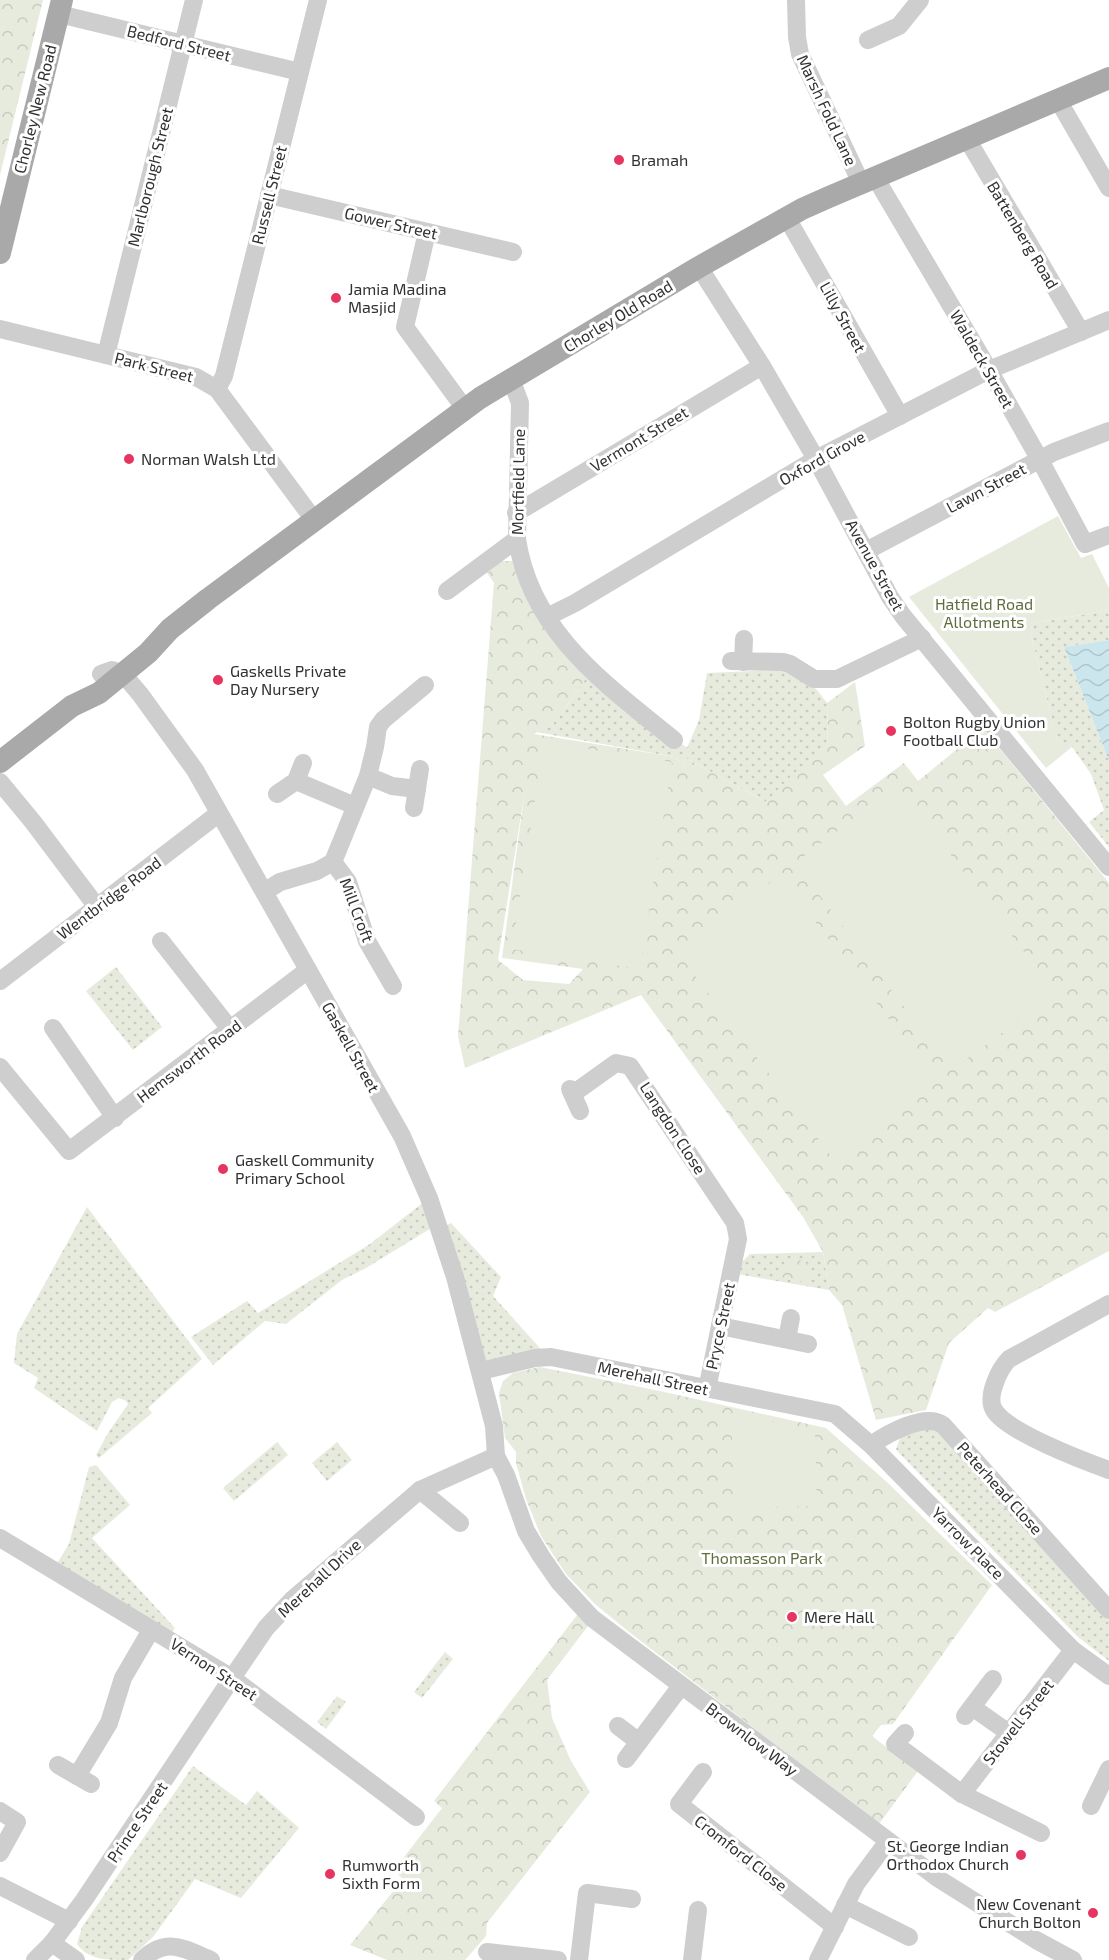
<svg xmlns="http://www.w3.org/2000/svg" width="1109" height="1960" font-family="'Exo 2',sans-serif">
<defs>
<pattern id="grass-dots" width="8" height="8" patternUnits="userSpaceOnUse" patternTransform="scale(1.5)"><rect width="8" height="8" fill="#e7ebdd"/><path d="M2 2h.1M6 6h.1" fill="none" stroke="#c7cabe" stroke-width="1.8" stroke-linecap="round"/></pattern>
<pattern id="forest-crowns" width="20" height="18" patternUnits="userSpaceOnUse" patternTransform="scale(1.5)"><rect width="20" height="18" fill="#e7ebdd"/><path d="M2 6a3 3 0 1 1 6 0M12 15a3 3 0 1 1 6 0" fill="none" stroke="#c7cabe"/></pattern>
<pattern id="water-waves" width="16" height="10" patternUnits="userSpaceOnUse" patternTransform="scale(1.5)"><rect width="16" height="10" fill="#cce6ed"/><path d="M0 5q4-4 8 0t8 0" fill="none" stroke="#b0c6cc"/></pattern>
</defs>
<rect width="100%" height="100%" fill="#fff"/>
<g fill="url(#grass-dots)">
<path d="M1109,610V640L1064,647L1109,761V847L1089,822L1104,810L1091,774L1070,744H1058L1030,631L1034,623Z"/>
<path d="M776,670L793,672L817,690L827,703L828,745L766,802L686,758L684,766L675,757L536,732L556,721L591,671L687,748L699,720L707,673Z"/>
<path d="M116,967L162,1027L133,1050L86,991Z"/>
<path d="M429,1198L438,1224L366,1268L342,1280L286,1324L265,1321L213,1365L191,1337L247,1301L258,1313L370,1244Z"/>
<path d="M87,1207L202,1359L148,1408L152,1413L99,1458L96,1455L108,1433L128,1404L126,1401L119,1398L112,1402L97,1431L34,1388L38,1378L14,1363L17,1334Z"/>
<path d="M451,1223L501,1277L493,1296L548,1357L481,1371L439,1229Z"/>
<path d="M823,1252L829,1290L731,1273L750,1254Z"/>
<path d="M927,1427L941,1432L1109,1620V1661L1078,1637L900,1454L896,1449L900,1438Z"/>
<path d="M277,1442L288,1455L234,1501L223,1488Z"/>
<path d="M337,1442L352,1460L327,1481L312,1463Z"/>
<path d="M96,1465L130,1505L92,1538L175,1628L167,1640L53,1570L69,1544L89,1467Z"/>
<path d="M445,1652L453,1659L422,1698L414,1692Z"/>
<path d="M337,1696L346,1702L326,1729L317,1722Z"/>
<path d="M193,1766L246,1805L257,1791L299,1828L241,1898L195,1879L153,1937L128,1960C107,1960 88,1960 77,1944L82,1927Z"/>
</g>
<g fill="url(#forest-crowns)" fill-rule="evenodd">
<path d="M0,0H43L0,175Z"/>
<path d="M501,561H518L591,671L556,721L534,734L675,757L684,766L686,758L766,802L792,775L828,745L827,703L855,682L865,746L823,775L846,806L904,763L918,781L983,728L1109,883V1251L995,1312L988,1308L949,1343L926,1410L876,1420L842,1305L829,1290L823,1252L803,1217L641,995L465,1068L458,1036L494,583L487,573ZM525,790L502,958L583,969L569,984L523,980L498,960Z"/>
<path d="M793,1258L811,1264L808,1282L792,1281L780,1276L784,1263Z"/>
<path d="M540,1367L660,1391L826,1428L888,1483L992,1585L893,1724L881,1725L872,1736L918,1771L879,1824L629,1632L595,1604L566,1574L541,1536L526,1499L516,1463V1452L505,1438L499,1393L503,1381L513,1373Z"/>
<path d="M577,1615L588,1626L547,1680L552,1718L571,1761L590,1792L487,1923L486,1936L465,1960H387L350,1945L403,1879L394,1870L442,1808L434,1801Z"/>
</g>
<g fill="#e7ebdd">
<path d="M1058,516L1081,558L1092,554L1109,588V610L1034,623L1030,631L1058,743L1070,744L1072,747L1046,768L909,597Z"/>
<path d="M544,742L672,762L640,969L512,949Z"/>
<path d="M898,785L1055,993L952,1070L795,863Z"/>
<path d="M780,875L937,1083L835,1161L678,953Z"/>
<path d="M731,1413L815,1430L817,1506L735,1508Z"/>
</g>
<path fill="url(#water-waves)" d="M1109,640V761L1064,647Z"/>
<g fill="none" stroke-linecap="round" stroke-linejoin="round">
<g stroke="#cecece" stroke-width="18">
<path d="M796,0L797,37L800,54L861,183"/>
<path d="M59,14L300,72"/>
<path d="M868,40L899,26L920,0"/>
<path d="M1058,100L1109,188"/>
<path d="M966,137L1081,332"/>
<path d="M875,177L989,370L1040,460L1085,544L1109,535"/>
<path d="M269,195L513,252"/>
<path d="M787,218L900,416"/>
<path d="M427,232L405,327L465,409"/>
<path d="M699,267L762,366L816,459L890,597L903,616L1109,867"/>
<path d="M0,329L196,377L217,389L314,520"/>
<path d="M106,355L194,0"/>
<path d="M511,379L520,403L517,539C531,633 607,685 674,740"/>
<path d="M217,389L224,376L318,0"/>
<path d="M516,513L762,366"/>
<path d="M866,551L1054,452L1109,431"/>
<path d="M447,591L517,539"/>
<path d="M547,617L575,603L816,459L989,370L1109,320"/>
<path d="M731,661L783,662L790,664L814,679H837L922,638"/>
<path d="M743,662L744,639"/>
<path d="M101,674L112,670L123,674L140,694L195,770L402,1136L429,1198L455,1277L494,1426L496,1456L506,1475L526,1531L541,1556L559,1582L592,1618L939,1879L1036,1940L1073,1960"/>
<path d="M368,776L392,786L417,789"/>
<path d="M296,781L355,806"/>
<path d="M0,782L33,822L97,907"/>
<path d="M277,794L296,781L303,763"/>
<path d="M414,808L420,769"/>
<path d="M333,862L348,882L367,941L393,986"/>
<path d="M264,892L280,882L317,871L333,862L368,776L375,747L378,727L383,720L425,685"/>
<path d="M161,941L230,1029"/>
<path d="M0,981L218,814"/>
<path d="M53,1028L115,1118"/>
<path d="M0,1067L69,1151L308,970"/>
<path d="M570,1089L580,1111"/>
<path d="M574,1093L616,1063L630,1066L735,1223L738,1239L707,1389"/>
<path d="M1109,1304L1009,1359C999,1369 986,1397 994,1410C1007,1432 1084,1461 1109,1470"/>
<path d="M720,1326L808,1344"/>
<path d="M787,1339L791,1318"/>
<path d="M481,1371L535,1358L551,1357L835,1414L871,1445L1073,1650L1109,1676"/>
<path d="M871,1445C887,1434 925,1412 943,1425L1109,1610"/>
<path d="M420,1490L460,1523"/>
<path d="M0,1538L232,1678L416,1817"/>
<path d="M972,1707L1009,1733"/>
<path d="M965,1716L993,1679"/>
<path d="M618,1726L639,1742"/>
<path d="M905,1733L895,1744L962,1794L1041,1833"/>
<path d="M626,1759L681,1686"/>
<path d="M58,1765L91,1784"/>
<path d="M703,1772L679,1804L835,1927"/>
<path d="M77,1776L109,1723L123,1678L151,1630"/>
<path d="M962,1794L1073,1650"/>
<path d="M1091,1806L1109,1769"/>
<path d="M0,1811L17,1822L0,1853"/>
<path d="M0,1886L69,1921"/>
<path d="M845,1905L909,1937"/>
<path d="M52,1943L76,1960"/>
<path d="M487,1952L558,1960"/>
<path d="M35,1960L52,1943L84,1900L232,1678L266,1628L293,1599L420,1490L496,1456"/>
<path d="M142,1960C167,1936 184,1949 211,1960"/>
<path d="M579,1960L587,1893L632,1899"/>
<path d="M692,1960L698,1910"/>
<path d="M818,1960L856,1884L888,1841"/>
</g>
<g stroke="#a9a9a9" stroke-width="22">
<path d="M0,253L62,0"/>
<path d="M0,762L72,706L99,693L148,653L170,629L208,599L480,398L699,267L802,209L829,197L1109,78"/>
</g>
</g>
<g fill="#e63561" stroke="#fff" stroke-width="2">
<circle cx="619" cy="160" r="6"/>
<circle cx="336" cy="298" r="6"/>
<circle cx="129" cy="459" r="6"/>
<circle cx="218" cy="680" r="6"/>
<circle cx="891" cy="731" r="6"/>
<circle cx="223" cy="1169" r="6"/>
<circle cx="792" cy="1617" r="6"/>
<circle cx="1021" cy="1855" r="6"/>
<circle cx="330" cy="1874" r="6"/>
<circle cx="1093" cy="1913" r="6"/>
</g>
<g text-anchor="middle" stroke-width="6" stroke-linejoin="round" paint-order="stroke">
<g font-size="16" fill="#313131" stroke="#fff">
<text transform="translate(179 43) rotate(14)" y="6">Bedford Street</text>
<text transform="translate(35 109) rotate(-76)" y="6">Chorley New Road</text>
<text transform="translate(827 110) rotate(65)" y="6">Marsh Fold Lane</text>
<text transform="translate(150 177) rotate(-76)" y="6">Marlborough Street</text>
<text transform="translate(269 195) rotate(-76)" y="6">Russell Street</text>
<text transform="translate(391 223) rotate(13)" y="6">Gower Street</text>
<text transform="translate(1023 235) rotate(59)" y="6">Battenberg Road</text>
<text transform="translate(618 316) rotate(-31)" y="6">Chorley Old Road</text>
<text transform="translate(843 317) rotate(61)" y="6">Lilly Street</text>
<text transform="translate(982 359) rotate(60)" y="6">Waldeck Street</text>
<text transform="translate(154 367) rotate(14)" y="6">Park Street</text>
<text transform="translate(639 439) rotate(-31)" y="6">Vermont Street</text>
<text transform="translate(822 458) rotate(-29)" y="6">Oxford Grove</text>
<text transform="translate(518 482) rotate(-89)" y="6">Mortfield Lane</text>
<text transform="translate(986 488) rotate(-28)" y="6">Lawn Street</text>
<text transform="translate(875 565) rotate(61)" y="6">Avenue Street</text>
<text transform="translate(109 898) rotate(-37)" y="6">Wentbridge Road</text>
<text transform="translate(357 910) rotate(69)" y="6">Mill Croft</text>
<text transform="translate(351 1047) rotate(61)" y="6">Gaskell Street</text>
<text transform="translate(189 1061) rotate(-37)" y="6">Hemsworth Road</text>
<text transform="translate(673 1128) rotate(57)" y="6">Langdon Close</text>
<text transform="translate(720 1326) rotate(-78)" y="6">Pryce Street</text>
<text transform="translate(653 1378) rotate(12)" y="6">Merehall Street</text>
<text transform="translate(1000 1488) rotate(48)" y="6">Peterhead Close</text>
<text transform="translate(968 1543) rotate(45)" y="6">Yarrow Place</text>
<text transform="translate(319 1578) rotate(-43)" y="6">Merehall Drive</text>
<text transform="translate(214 1669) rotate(33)" y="6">Vernon Street</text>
<text transform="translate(1018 1722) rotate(-52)" y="6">Stowell Street</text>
<text transform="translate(752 1739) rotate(37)" y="6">Brownlow Way</text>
<text transform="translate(137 1822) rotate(-56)" y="6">Prince Street</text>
<text transform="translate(741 1853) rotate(38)" y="6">Cromford Close</text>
</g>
<g font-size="16" fill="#313131" stroke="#fff" text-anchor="start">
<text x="631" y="166">Bramah</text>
<text x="348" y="295">Jamia Madina<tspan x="348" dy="18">Masjid</tspan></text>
<text x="141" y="465">Norman Walsh Ltd</text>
<text x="230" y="677">Gaskells Private<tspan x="230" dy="18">Day Nursery</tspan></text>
<text x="903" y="728">Bolton Rugby Union<tspan x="903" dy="18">Football Club</tspan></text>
<text x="235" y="1166">Gaskell Community<tspan x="235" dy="18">Primary School</tspan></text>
<text x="804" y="1623">Mere Hall</text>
<text x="1009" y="1852" text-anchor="end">St. George Indian<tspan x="1009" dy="18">Orthodox Church</tspan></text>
<text x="342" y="1871">Rumworth<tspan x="342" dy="18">Sixth Form</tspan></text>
<text x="1081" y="1910" text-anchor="end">New Covenant<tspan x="1081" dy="18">Church Bolton</tspan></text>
</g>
<g font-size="16" fill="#5d6e3e" stroke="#fff">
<text x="984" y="610">Hatfield Road<tspan x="984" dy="18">Allotments</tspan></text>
<text x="762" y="1564">Thomasson Park</text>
</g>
</g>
</svg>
